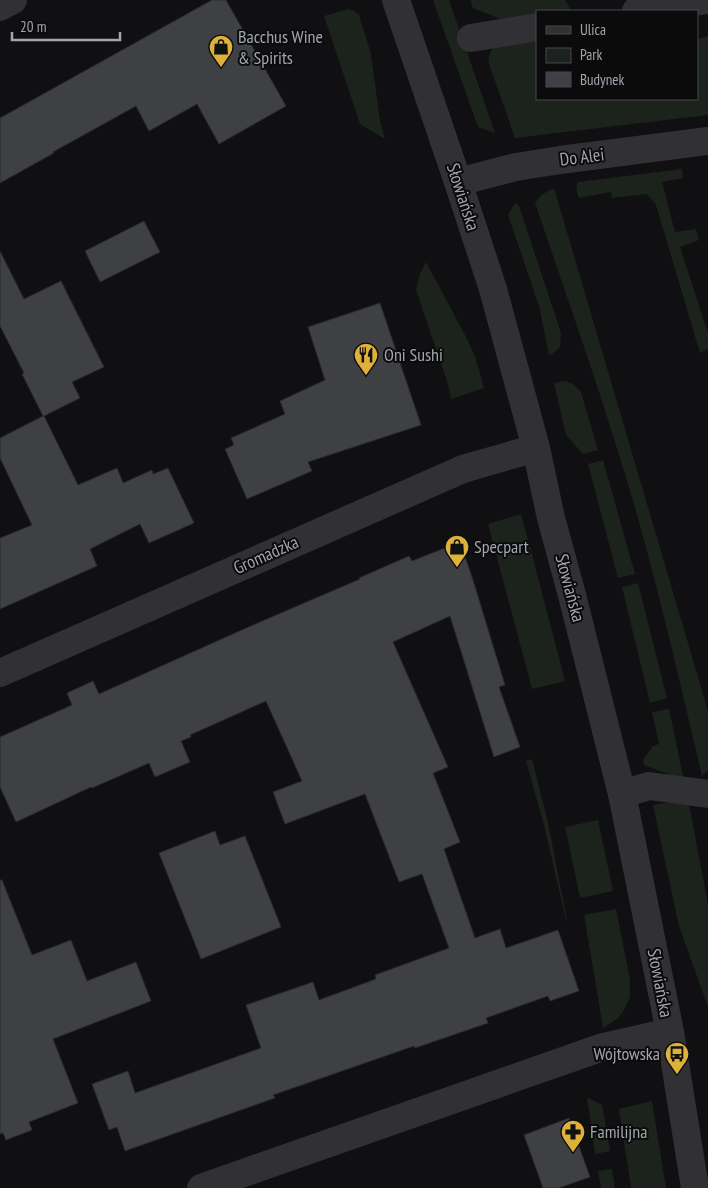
<svg xmlns="http://www.w3.org/2000/svg" width="708" height="1188" font-family="'PT Sans Narrow',sans-serif">
<rect width="100%" height="100%" fill="#100f11"/>
<g fill="#1c231d">
<path d="M433,0H449L495,133L478,127Z"/>
<path d="M470,0H565L572,11H537V17L508,22L473,8Z"/>
<path d="M348,9L354,11L359,15L371,54L380,121L385,139L360,124L324,16Z"/>
<path d="M708,36V115L515,138L489,64C488,56 490,52 495,46L537,37V99H697V39Z"/>
<path d="M682,169L683,178L662,182L675,232L696,229L699,240L680,247L708,333V349L700,353L656,205L647,194L612,198L611,192L579,198C577,193 575,187 578,182Z"/>
<path d="M554,188L708,711V770L702,776C680,682 658,587 631,494C602,396 568,300 535,203L541,195Z"/>
<path d="M515,203L519,206L561,333L560,347L552,354L549,355L539,306L508,215Z"/>
<path d="M426,262L466,337L475,356L484,388L451,399L447,381L416,290L419,276Z"/>
<path d="M566,381L573,384L581,392L598,450L583,454L566,435L554,383Z"/>
<path d="M603,460L635,574L618,578L588,464Z"/>
<path d="M521,514L533,558L565,681L532,689L488,524Z"/>
<path d="M638,583L667,698L650,703L622,587Z"/>
<path d="M669,709L684,780L644,765L643,760L653,746L659,744L652,712Z"/>
<path d="M532,759L548,823L567,920H566L544,825L526,761Z"/>
<path d="M688,799L708,904V1003L707,1004L679,926L653,805Z"/>
<path d="M598,820L613,891L580,898L565,827Z"/>
<path d="M616,909L630,979V997L623,1012L617,1019L603,1028L584,915Z"/>
<path d="M587,1097L602,1105L610,1151L595,1154Z"/>
<path d="M652,1101L666,1188H631L619,1109Z"/>
<path d="M612,1169L615,1188H601L598,1171Z"/>
</g>
<g fill="#3f4044" stroke="#2a2a2c">
<path d="M212,0H226L286,106L219,144L197,104L149,131L136,106L53,152L54,153L0,183V118Z"/>
<path d="M144,221L160,252L100,282L85,251Z"/>
<path d="M0,251L24,299L61,281L104,367L72,382L80,398L44,416L78,485L117,468L123,483L152,470L153,474L168,468L194,523L149,543L140,524L90,549L97,566L0,609V538L32,525L0,458V438L43,416L22,374L24,373L0,326Z"/>
<path d="M380,303L421,425L308,462L312,471L247,499L225,449L234,445L231,438L285,414L280,401L325,380L308,327Z"/>
<path d="M460,542L473,580L505,685L499,687L520,747L494,757L450,616L393,642L448,767L433,773L460,842L444,849L475,938L500,929L506,948L558,930L579,991L550,1001L548,996L486,1018L488,1023L415,1048L414,1046L273,1095L275,1098L125,1151L117,1127L109,1130L92,1084L128,1071L135,1093L261,1048L246,1005L313,982L319,1000L376,979L375,975L449,948L422,874L399,882L365,794L285,824L273,792L302,781L266,701L190,735L191,737L181,741L190,762L155,777L149,763L92,788L91,787L16,822L0,787V737L72,705L67,693L93,681L99,694L253,625L360,579L359,578L409,556L412,561Z"/>
<path d="M215,831L220,845L245,836L281,927L201,959L159,853Z"/>
<path d="M0,880H2L32,955L71,940L87,981L136,962L151,1001L53,1039L78,1103L29,1122L32,1130L6,1140L3,1133L0,1134Z"/>
<path d="M569,1118L590,1177L559,1188H543L524,1135Z"/>
</g>
<g fill="none" stroke-linecap="round" stroke-linejoin="round">
<g stroke="#313135" stroke-width="28">
<path d="M636,11L707,0"/>
<path d="M471,38L537,27"/>
<path d="M622,794L649,786L708,794"/>
</g>
<g stroke="#313135" stroke-width="28">
<path d="M458,182L516,167L560,160L708,141"/>
<path d="M0,673L463,469L536,448"/>
<path d="M201,1188L600,1048L670,1032"/>
</g>
<g stroke="#313135" stroke-width="28">
<path d="M396,0L458,182L493,289L536,448L551,518L572,595L622,794L670,1032L695,1188"/>
<path d="M0,7L13,0"/>
</g>
</g>
<defs>
<symbol id="shop-pin" viewBox="-11 -11 22 30"><path d="M0 17L-7.5 6A9.5 9.5 0 1 1 7.5 6Z" fill="#deb13a" stroke="#0b0b0c"/><path d="M-5-2.5h2.3a2.7 3.5 0 0 1 5.4 0H5L5.5 6h-11ZM-1.5-2.5h3a1.5 2.3 0 0 0-3 0Z" fill="#111"/></symbol>
<symbol id="restaurant-pin" viewBox="-11 -11 22 30"><path d="M0 17L-7.5 6A9.5 9.5 0 1 1 7.5 6Z" fill="#deb13a" stroke="#0b0b0c"/><path d="M-5-6h1v4h1v-4h1v4h1v-4h1v5L-1.5 .5V6h-2V.5L-5-1ZM5-6V6H3V1.5H1.5Q1.5-4 5-6Z" fill="#111"/></symbol>
<symbol id="bus-pin" viewBox="-11 -11 22 30"><path d="M0 17L-7.5 6A9.5 9.5 0 1 1 7.5 6Z" fill="#deb13a" stroke="#0b0b0c"/><path d="M-5-6H5V4H4V6H2V4H-2V6H-4V4H-5ZM-3.5-4V0h7V-4ZM-3.5 1.2v1.5H-2V1.2ZM2 1.2v1.5H3.5V1.2Z" fill="#111"/></symbol>
<symbol id="pharmacy-pin" viewBox="-11 -11 22 30"><path d="M0 17L-7.5 6A9.5 9.5 0 1 1 7.5 6Z" fill="#deb13a" stroke="#0b0b0c"/><path d="M-2-6h4v4h4v4h-4v4h-4v-4h-4v-4h4Z" fill="#111"/></symbol>
</defs>
<g fill-rule="evenodd">
<use href="#shop-pin" x="207" y="33" width="28" height="38"/>
<use href="#restaurant-pin" x="352" y="341" width="28" height="38"/>
<use href="#shop-pin" x="443" y="533" width="28" height="38"/>
<use href="#bus-pin" x="663" y="1040" width="28" height="38"/>
<use href="#pharmacy-pin" x="559" y="1118" width="28" height="38"/>
</g>
<g text-anchor="middle" stroke-width="4" stroke-linejoin="round" paint-order="stroke">
<g font-size="18" fill="#a2a5b0" stroke="#0b0b0c" text-anchor="start">
<text x="238" y="43">Bacchus Wine<tspan x="238" dy="21">&amp; Spirits</tspan></text>
<text x="384" y="361">Oni Sushi</text>
<text x="474" y="553">Specpart</text>
<text x="660" y="1060" text-anchor="end">Wójtowska</text>
<text x="590" y="1138">Familijna</text>
</g>
<g font-size="18" fill="#a2a5b0" stroke="#0b0b0c">
<text transform="translate(582 157) rotate(-7)" y="6">Do Alei</text>
<text transform="translate(463 197) rotate(72)" y="6">Słowiańska</text>
<text transform="translate(266 555) rotate(-24)" y="6">Gromadzka</text>
<text transform="translate(570 588) rotate(75)" y="6">Słowiańska</text>
<text transform="translate(660 983) rotate(79)" y="6">Słowiańska</text>
</g>
</g>
<rect x="536" y="10" width="162" height="90" fill="#0b0b0c" stroke="#47494e"/>
<rect x="546" y="26" width="25" height="8" fill="#313135" stroke="#47494e"/>
<text x="580" y="35" font-size="15" fill="#a2a5b0">Ulica</text>
<rect x="546" y="48" width="25" height="15" fill="#1c231d" stroke="#47494e"/>
<text x="580" y="60" font-size="15" fill="#a2a5b0">Park</text>
<rect x="546" y="72" width="25" height="15" fill="#3f4044" stroke="#47494e"/>
<text x="580" y="85" font-size="15" fill="#a2a5b0">Budynek</text>
<path d="M12 32v8h108v-8" fill="none" stroke="#a2a5b0" stroke-width="2.5"/>
<text x="20" y="32" font-size="15" fill="#a2a5b0" stroke="#0b0b0c" stroke-width="4" paint-order="stroke">20 m</text>
</svg>
